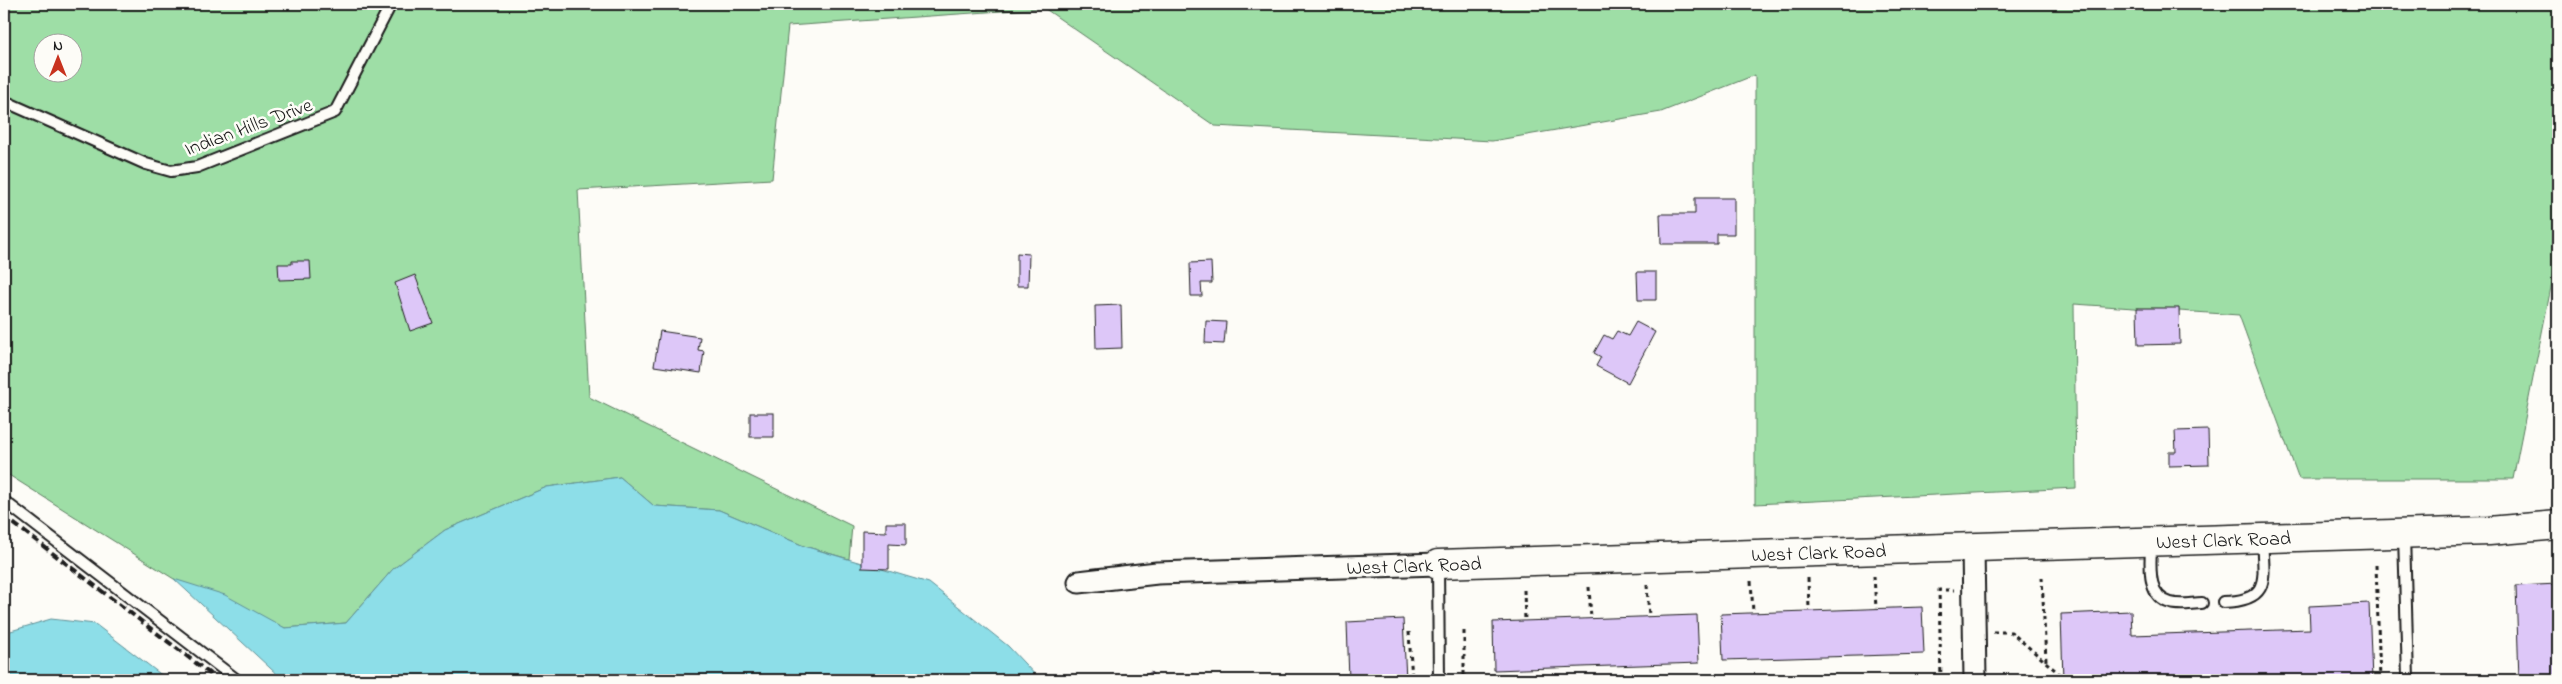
<svg xmlns="http://www.w3.org/2000/svg" width="2562" height="684" font-family="'Indie Flower',sans-serif">
<rect width="100%" height="100%" fill="#fdfcf7"/>
<filter id="ink" filterUnits="userSpaceOnUse"><feTurbulence type="fractalNoise" baseFrequency=".02" numOctaves="2"/><feDisplacementMap in="SourceGraphic" scale="10" xChannelSelector="R" yChannelSelector="G"/><feConvolveMatrix kernelMatrix="1 2 1 2 8 2 1 2 1" color-interpolation-filters="sRGB"/></filter>
<g filter="url(#ink)">
<path fill="#9edea6" stroke="#5d7d61" fill-rule="evenodd" d="M4,4H2558V262H2556L2513,479H2299L2239,315L2074,304L2076,488L1755,504V75L1661,112L1492,141L1215,126L1044,8L788,26L772,179L578,190L589,397L852,526L849,559L804,546L719,510L654,506L620,477L547,487L445,530L393,569L346,623L285,628L174,579L4,472ZM42,42H72V72H42Z"/>
<g fill="#8ddee8" stroke="#609096">
<path d="M620,477L654,506L719,510L804,546L929,583L1008,646L1040,680H283L174,579L225,595L285,628L346,623L393,569L445,530L547,487Z"/>
<path d="M51,619L95,624L168,680H4V633Z"/>
</g>
<g fill="#ddc7f8" stroke="#1c1c1c">
<path d="M1695,198H1734V234H1717V244H1661L1660,214H1695Z"/>
<path d="M1017,253L1029,254L1028,286H1017Z"/>
<path d="M292,261H310L311,279L279,280L278,264H292Z"/>
<path d="M1211,262L1212,283H1201L1202,296H1191L1190,263Z"/>
<path d="M1637,272H1656V300H1638Z"/>
<path d="M415,275L433,323L410,331L395,283Z"/>
<path d="M1121,305L1122,348L1096,349L1095,306Z"/>
<path d="M2137,308H2179L2180,344L2138,345Z"/>
<path d="M1206,321L1226,322L1224,344L1205,343Z"/>
<path d="M1636,322L1655,332L1628,383L1596,366L1601,357L1594,353L1604,335L1612,339L1617,331L1628,336Z"/>
<path d="M660,331L700,337L698,350L704,351L701,373L654,366Z"/>
<rect x="750" y="413" width="24" height="24"/>
<path d="M2208,430L2209,465L2169,466V452H2176L2175,431Z"/>
<path d="M886,523H906V545L889,544V569L862,568V531L886,532Z"/>
<path d="M2558,584V680H2519L2516,586Z"/>
<path d="M2369,603L2372,680H2063L2061,614L2131,611L2132,635L2310,629L2309,606Z"/>
<path d="M1922,607L1924,654L1723,660L1721,614Z"/>
<path d="M1697,615L1699,663L1494,670L1493,622Z"/>
<path d="M1403,619L1406,680H1349L1347,622Z"/>
<path d="M1151,672L1157,680H1139Z"/>
</g>
<g fill="none" stroke-linecap="round" stroke-linejoin="round">
<defs>
<g id="lane">
<path d="M4,101L146,164L171,171L197,167L335,112L391,4"/>
<path d="M4,501L237,680"/>
<path d="M2404,534L2408,680"/>
<path d="M2151,542C2151,562 2145,597 2171,603C2180,606 2192,603 2202,603"/>
<path d="M1438,564L1439,680"/>
<path d="M2223,602C2271,601 2264,579 2262,540"/>
</g>
<g id="street">
<path d="M1973,547L1975,680"/>
<path d="M1079,582L1157,573L1438,564"/>
</g>
<g id="secondary">
<path id="s1" d="M1438,564L2489,531L2558,525"/>
</g>
</defs>
<use href="#lane" stroke="#1c1c1c" stroke-width="14"/>
<use href="#street" stroke="#1c1c1c" stroke-width="25"/>
<use href="#secondary" stroke="#1c1c1c" stroke-width="31"/>
<g stroke="#1c1c1c" stroke-width="3" stroke-dasharray="4 4" stroke-linecap="butt">
<path d="M2376,565L2380,680"/>
<path d="M1874,576L1876,608"/>
<path d="M2042,577L2046,661"/>
<path d="M1808,578L1809,610"/>
<path d="M1751,581L1753,612"/>
<path d="M1647,585L1649,617"/>
<path d="M1589,587L1591,619"/>
<path d="M1524,590L1525,621"/>
<path d="M1464,631V680"/>
<path d="M1409,632L1412,680"/>
<path d="M1993,632H2011L2063,677"/>
<path d="M1883,680L1941,678"/>
<path d="M1941,680L1939,590H1954"/>
</g>
<use href="#lane" stroke="#fdfcf7" stroke-width="10"/>
<use href="#street" stroke="#fdfcf7" stroke-width="21"/>
<use href="#secondary" stroke="#fdfcf7" stroke-width="28"/>
<path stroke="#1c1c1c" stroke-width="4" stroke-dasharray="8 4" stroke-linecap="butt" d="M4,516L218,680"/>
</g>
</g>
<g text-anchor="middle" stroke-width="5" stroke-linejoin="round" paint-order="stroke">
<g font-size="20" fill="#1c1c1c" stroke="#fdfcf7">
<text transform="translate(248 126) rotate(-20)" y="7">Indian Hills Drive</text>
<text dy="7" stroke="none"><textPath href="#s1" startOffset="786">West Clark Road</textPath></text>
<text dy="7" stroke="none"><textPath href="#s1" startOffset="381">West Clark Road</textPath></text>
<text transform="translate(1414 565) rotate(-2)" y="7">West Clark Road</text>
</g>
</g>
<rect width="2562" height="684" fill="none" stroke="#fdfcf7" stroke-width="20"/>
<rect x="10" y="10" width="2542" height="664" fill="none" stroke="#1c1c1c" stroke-width="2" filter="url(#ink)"/>
<g transform="translate(58 58)"><circle r="24" fill="#fdfcf7" stroke="#a3a29f"/>
<path d="M0-4L9 19L0 12L-9 19Z" fill="#c8321e"/>
<text y="-8" font-size="14" font-weight="bold" text-anchor="middle" fill="#1c1c1c">N</text>
</g>
</svg>
